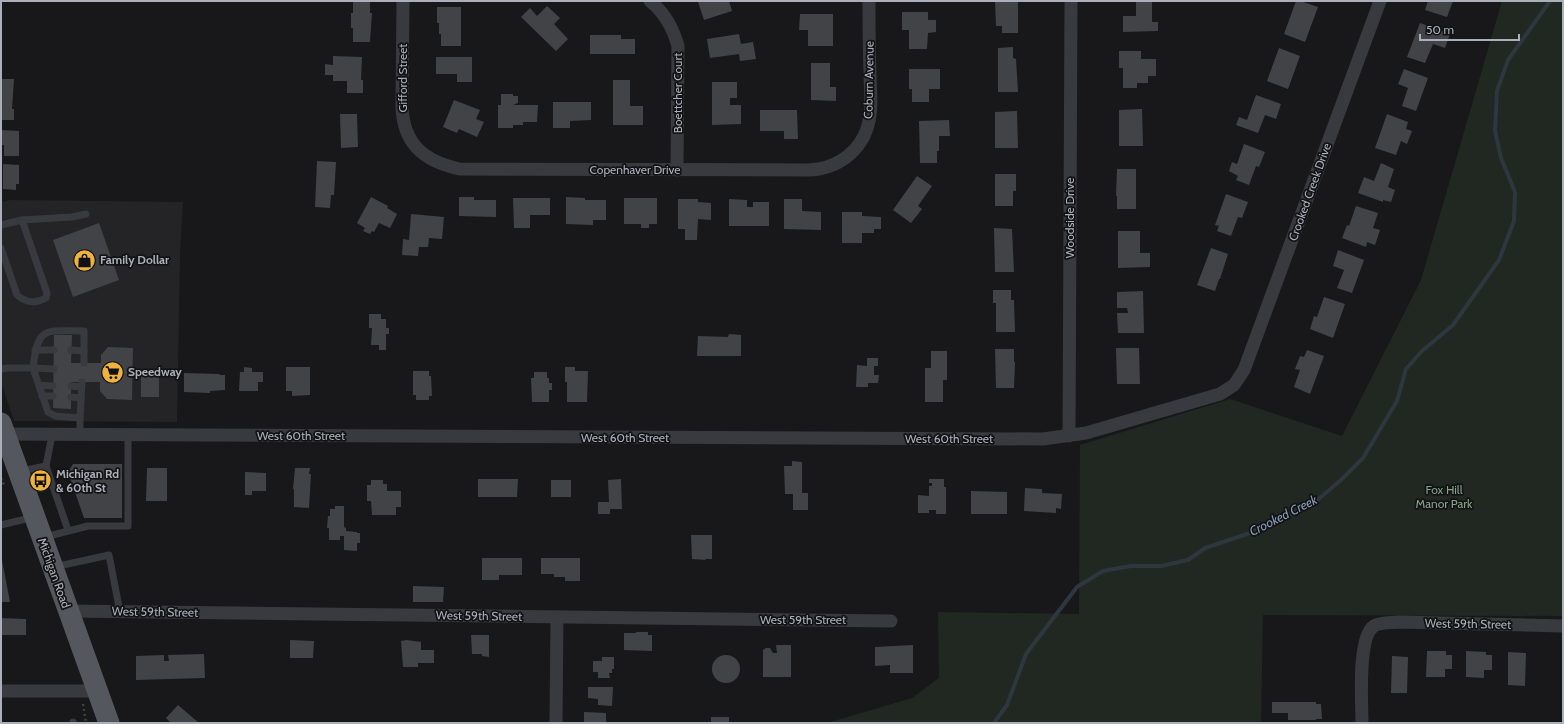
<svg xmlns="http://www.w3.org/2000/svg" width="1564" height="724" font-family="Cabin,sans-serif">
<rect width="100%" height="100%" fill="#18181a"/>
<path fill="#242427" d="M10,200L183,202L180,254L177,422L14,421L1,382V202Z"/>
<path fill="#202821" d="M1502,1H1563V616L1263,615L1261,723H827L912,698L939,678L938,612L1079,614L1080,445L1230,399L1342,436L1421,280Z"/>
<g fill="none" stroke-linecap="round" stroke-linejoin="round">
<path stroke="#2e373e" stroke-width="4" d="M994,723L1007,705L1026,654L1077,587L1103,571L1131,566H1161L1188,560L1205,548L1250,533L1315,502L1341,480L1363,458L1397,401L1406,369L1422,351L1453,325L1499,260L1514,221L1515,192L1501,158L1495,131L1497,91L1508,60L1550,1"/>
</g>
<g fill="#424347">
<path d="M353,1H370V13H372L370,42H353V28H351V13H353Z"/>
<path d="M701,1H729L732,11L704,20L698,2Z"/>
<path d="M995,1H1018V33H1002V26H996Z"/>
<path d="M1136,1H1152V22H1158V31L1123,32V16H1136Z"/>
<path d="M1296,1H1300L1318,7L1305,42L1284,34Z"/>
<path d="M1428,1H1453L1447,17L1425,10Z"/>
<path d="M547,6L560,18L554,24L568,39L556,51L521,17L530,8L537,16Z"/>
<path d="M437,7H461V46H441V34H439V23H437Z"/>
<path d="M902,12H928V20H936V32L928,33L927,49H909V30H902Z"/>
<path d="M800,14H833V46H808V30H799Z"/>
<path d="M1420,23L1450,34L1445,48L1433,44L1425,63L1407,57Z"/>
<path d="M739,34L741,44L753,42L756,59L740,61L739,54L710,58L707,39Z"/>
<path d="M590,35H621V39H635V54H590Z"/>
<path d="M1013,47V58L1016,59L1018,92H998V48Z"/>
<path d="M1279,48L1300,56L1288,89L1267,81Z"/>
<path d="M1119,51H1141V59H1156V76H1148V83H1137V88H1123V68H1119Z"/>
<path d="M333,56L362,57L361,80H363V93H347V81H333V75H325V64L333,65Z"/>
<path d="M436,57H472V82H457V74H436Z"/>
<path d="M811,63H830V87H836V101L811,100Z"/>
<path d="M909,69H940V89H929V102H912V89H909Z"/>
<path d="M1404,69L1428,78L1416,111L1402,106L1408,88L1398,84Z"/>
<path d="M1,79H14L12,109H14V120H1Z"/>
<path d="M613,80H630V106H643V125H613Z"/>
<path d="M712,82H737V98H730V105H741V124L712,125Z"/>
<path d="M501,94H513V96H518V103L513,105H538L537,122H523V125H513V128H498V105H501Z"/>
<path d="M1256,95L1281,104L1276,119L1265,115L1258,133L1236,125L1239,117L1247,120Z"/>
<path d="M454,100L480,110L476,119L484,122L477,137L459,129L457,133L443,127Z"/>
<path d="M553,102H591V120L570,121V128H553Z"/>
<path d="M1142,109L1143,146H1119V110Z"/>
<path d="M760,110H797L798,139H784V131H760Z"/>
<path d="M1017,111L1018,148H995V112Z"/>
<path d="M340,114H357L358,147L341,148Z"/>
<path d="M1387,114L1408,122L1406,129L1412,131L1407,144L1401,141L1396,155L1375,148Z"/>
<path d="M949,120L950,136H939V151H937V163H920L919,121Z"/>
<path d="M1,130L19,131V156H4V145H1Z"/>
<path d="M1244,144L1265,152L1259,167L1256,166L1249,185L1236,180L1238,176L1229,171L1232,162L1237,164Z"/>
<path d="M317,161L336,162L334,195H331L330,208L315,207Z"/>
<path d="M1381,163L1394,169L1388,187L1395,190L1391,202L1383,200V202L1358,193L1364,177L1374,181Z"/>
<path d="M3,164L19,165V184H16V190L3,189Z"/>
<path d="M1117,169H1136V209H1117V196H1116Z"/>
<path d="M995,174H1016V191H1013V206H995Z"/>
<path d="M917,176L932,186L918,206L922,209L911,223L893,210Z"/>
<path d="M1226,194L1248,202L1242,218L1238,217L1231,236L1217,231L1219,226L1215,225Z"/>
<path d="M371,197L388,206L387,208L397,214L390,228L379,223L374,232L372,231L370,234L363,231L365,228L357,223Z"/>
<path d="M459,197H474V200H496V217L459,216Z"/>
<path d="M566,197L585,198V200H606V220H593V225L566,224Z"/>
<path d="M513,198H550V215H530V228H514Z"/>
<path d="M624,198H657V224H649V228H641V224H624Z"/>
<path d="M678,199H698V202L711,203V220L698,219L697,240H685V229H678Z"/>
<path d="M729,199L747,200V207H753V202H769V226H729Z"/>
<path d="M784,199H802V211L821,212V230L784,229Z"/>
<path d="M1356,206L1378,213L1373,228L1380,230L1375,245L1367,242L1366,247L1342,238L1347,225L1349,226Z"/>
<path d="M842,212H862V216L881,217V229H874V233H862V243H842Z"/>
<path d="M411,214L444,217L442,239L429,238L428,247H419L418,256L402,255L403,239L409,240Z"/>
<path d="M99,223L119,280L73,297L53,240Z"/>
<path d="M994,228L1012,229L1014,272H995Z"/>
<path d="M1118,231H1140V253H1150V267L1118,268Z"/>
<path d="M1211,248L1228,254L1220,279H1219L1215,291L1197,285Z"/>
<path d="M1338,250L1364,260L1352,293L1337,288L1344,270L1333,266Z"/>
<path d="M993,290H1011V300H1014L1015,332H996V303H993Z"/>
<path d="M1143,291L1144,333H1118L1117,313H1128L1127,308H1117V292Z"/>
<path d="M1324,297L1345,304L1333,338L1310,329L1314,316L1317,317Z"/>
<path d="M369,314H381V319H386V328H389V334H386V350H379V345H371L372,328H369Z"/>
<path d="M729,334L741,335V356H697L698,336L728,337Z"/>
<path d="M54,335H72L71,363H101V355L108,347L133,348L132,400L107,399L100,391V382H71V409L53,408Z"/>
<path d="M1116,348H1139L1140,384H1117Z"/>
<path d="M995,349H1014V362H1015L1014,388H996Z"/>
<path d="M1307,350L1324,356L1310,394L1294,387L1300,370L1295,369L1300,356L1304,357Z"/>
<path d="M931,351H947V380H943V402H925V368H931Z"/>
<path d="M867,358H878V366H874V375H879L878,383H868V387H856L857,365L867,366Z"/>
<path d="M244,367L252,368V372H263V382H258V391H239L240,372H244Z"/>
<path d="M286,367H310V395L292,396V391H286Z"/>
<path d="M565,367H575V371H588L587,402H567V382H565Z"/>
<path d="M413,371H429V376H431L432,396H429V400H416V395H413Z"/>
<path d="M534,372H547V378H549V383H552V390H549V402H532L531,378H534Z"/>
<rect x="141" y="373" width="18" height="24"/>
<path d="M184,373L219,374L220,375H225V390L210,391V393L184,392Z"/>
<path d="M792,461L802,462V493H808V510H793V494H785L784,466H792Z"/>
<path d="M73,464H122V518H84L68,472Z"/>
<path d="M147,468H167V501H146Z"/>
<path d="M295,468H310L309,474H311L309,508L294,507V489H293Z"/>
<path d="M245,472L266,473V491H252V495H245Z"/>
<path d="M478,479H518L517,497H478Z"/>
<path d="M621,479L622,509H610V514H598V502H609L608,480Z"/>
<path d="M929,479H944V487H946V514H936V510H929V513H918V495L929,496V486H932V483H929Z"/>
<path d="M371,480H383V484H387V491H401V507H396V515H372L371,501H367V485H371Z"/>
<rect x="551" y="480" width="20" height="17"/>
<path d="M1025,488L1042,489V493L1062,494L1061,509L1056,508V513L1024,511Z"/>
<path d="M971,491L1007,492V514H971Z"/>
<path d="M335,506H344V527L346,528V531L357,532V533H360V543H357V551L344,550V536H340V540H329V528H327L328,516H330V509H335Z"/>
<path d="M691,535H712V559H705L706,560L692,559Z"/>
<path d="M482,558H522V575H499V580H482Z"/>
<path d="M541,558H580V581H565V577H554V574H541Z"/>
<path d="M1,560H2L10,602H1Z"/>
<path d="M413,586L444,587L443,602H413Z"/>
<path d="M1,618L26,619V635H1Z"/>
<path d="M636,632H648V635H652V651L624,650V633H636Z"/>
<path d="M471,635H489V657L482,656V654H472Z"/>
<path d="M290,640L314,641L313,658H290Z"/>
<path d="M407,640L421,642V650H434V663H418V667H403L401,641Z"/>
<path d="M776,645H791V677H763V650L766,648H770L773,653H777Z"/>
<path d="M913,645V673H890V665L875,666V647Z"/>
<path d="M1427,651H1446V655H1452V669H1445V677H1426Z"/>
<path d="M1466,651L1486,652V655H1492V670H1484V678L1466,677Z"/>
<path d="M1508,652L1526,653L1525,686L1508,685Z"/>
<path d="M204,654L205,678L136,680V656L164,655V661H169L168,655Z"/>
<circle cx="726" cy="669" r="14"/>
<path d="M1392,656L1408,657L1407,693H1391Z"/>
<path d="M602,657H614V669H612V673H609L610,678H598V672H593V661H602Z"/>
<path d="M588,687H613L612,706L598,705V699L588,698Z"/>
<path d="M1272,702H1316V704H1321L1322,719H1316V720H1288V713H1272Z"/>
<path d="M178,705L199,723H171L166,718Z"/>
<path d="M584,712L606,713V723H584Z"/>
<rect x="711" y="717" width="18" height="6"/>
</g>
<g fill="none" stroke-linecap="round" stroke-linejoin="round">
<g stroke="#3f4146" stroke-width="2.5" stroke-dasharray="2 3" stroke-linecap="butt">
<path d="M1,478L4,485"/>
<path d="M83,704L86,723"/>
</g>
<g stroke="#393a3f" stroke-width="7">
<path d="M1,225L22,220L72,217L86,214"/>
<path d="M1,248L17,295C26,303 35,304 46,298L47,293L22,220"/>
<path d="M35,350H54"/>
<path d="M71,350L84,351"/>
<path d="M1,369L9,368H33L48,412L55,416L80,418V435"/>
<path d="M54,369L33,368C38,325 45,331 84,331V363"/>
<path d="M39,385L53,386"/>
<path d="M71,386L81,387"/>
<path d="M42,396H53"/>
<path d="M71,397L81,398"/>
<path d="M80,418L82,382"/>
<path d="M52,435L46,466L68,530"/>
<path d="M21,471L46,466"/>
<path d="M1,525L34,517"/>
<path d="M45,537L88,526H128V435"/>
<path d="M54,567L109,555L120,612"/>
<path d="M73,722V723"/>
</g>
<g stroke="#393a3f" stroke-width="13">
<path d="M403,1L402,106C403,144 424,161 459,169L808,170C840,169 866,148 870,115C872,101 870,86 870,72C869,48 869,25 869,1"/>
<path d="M650,1C665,13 673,28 678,46L677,170"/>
<path d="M1,434L1043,439L1086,433L1220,394L1234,385L1244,370L1380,1"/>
<path d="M1069,436L1071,1"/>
<path d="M68,611L891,621"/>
<path d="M1,691H98"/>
<path d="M556,723L557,617"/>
<path d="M1362,723C1362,703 1357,637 1374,626C1380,622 1391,623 1399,622L1563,626"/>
</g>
<path stroke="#55575e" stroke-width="21" d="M1,423L109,723"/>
</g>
<defs>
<symbol id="shop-disc" viewBox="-11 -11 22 22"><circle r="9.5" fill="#edb33e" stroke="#131315"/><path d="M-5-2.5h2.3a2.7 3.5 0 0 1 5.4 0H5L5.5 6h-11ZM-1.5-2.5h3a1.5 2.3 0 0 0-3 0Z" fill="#111"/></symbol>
<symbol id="supermarket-disc" viewBox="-11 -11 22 22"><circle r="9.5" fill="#edb33e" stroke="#131315"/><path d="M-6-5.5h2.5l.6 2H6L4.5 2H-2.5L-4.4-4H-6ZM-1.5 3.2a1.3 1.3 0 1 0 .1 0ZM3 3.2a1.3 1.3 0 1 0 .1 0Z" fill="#111"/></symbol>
<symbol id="bus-disc" viewBox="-11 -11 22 22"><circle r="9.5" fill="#edb33e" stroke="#131315"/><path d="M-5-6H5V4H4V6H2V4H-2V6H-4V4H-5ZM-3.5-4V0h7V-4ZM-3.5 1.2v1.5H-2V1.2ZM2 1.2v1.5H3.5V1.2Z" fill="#111"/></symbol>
</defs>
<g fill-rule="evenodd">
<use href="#shop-disc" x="72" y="248" width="25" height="25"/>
<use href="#supermarket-disc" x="100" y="360" width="25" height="25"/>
<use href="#bus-disc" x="28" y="468" width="25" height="25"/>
</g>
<g text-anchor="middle" stroke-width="3.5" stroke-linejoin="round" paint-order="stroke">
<g font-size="12" fill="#abafba" stroke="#131315">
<text transform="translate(403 78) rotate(-90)" y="4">Gifford Street</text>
<text transform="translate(869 80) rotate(-89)" y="4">Coburn Avenue</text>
<text transform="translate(678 93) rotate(-90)" y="4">Boettcher Court</text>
<text x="635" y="174">Copenhaver Drive</text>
<text transform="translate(1310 192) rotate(-70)" y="4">Crooked Creek Drive</text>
<text transform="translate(1070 218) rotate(-90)" y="4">Woodside Drive</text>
<text x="301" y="440">West 60th Street</text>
<text x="625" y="442">West 60th Street</text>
<text x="949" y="443">West 60th Street</text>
<text transform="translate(54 573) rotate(70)" y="4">Michigan Road</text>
<text transform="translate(155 612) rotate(1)" y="4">West 59th Street</text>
<text transform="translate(479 616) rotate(1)" y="4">West 59th Street</text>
<text x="803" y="624">West 59th Street</text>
<text transform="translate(1468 624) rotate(1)" y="4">West 59th Street</text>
</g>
<g font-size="12" font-weight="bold" fill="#abafba" stroke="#131315" text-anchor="start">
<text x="100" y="264">Family Dollar</text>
<text x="128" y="376">Speedway</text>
<text x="56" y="478">Michigan Rd<tspan x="56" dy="14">&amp; 60th St</tspan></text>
</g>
<g font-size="12" fill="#83a485" stroke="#131315">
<text x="1444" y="494">Fox Hill<tspan x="1444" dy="14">Manor Park</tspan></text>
</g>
<g font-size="13" font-style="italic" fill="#839cb3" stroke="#131315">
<text transform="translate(1283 515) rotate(-27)" y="5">Crooked Creek</text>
</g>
</g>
<rect width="1564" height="724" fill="none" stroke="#abafba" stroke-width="4"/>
<path d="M1420 34v6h99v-6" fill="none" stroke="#abafba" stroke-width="2"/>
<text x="1426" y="34" font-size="12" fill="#abafba" stroke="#131315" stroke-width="3" paint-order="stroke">50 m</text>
</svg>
